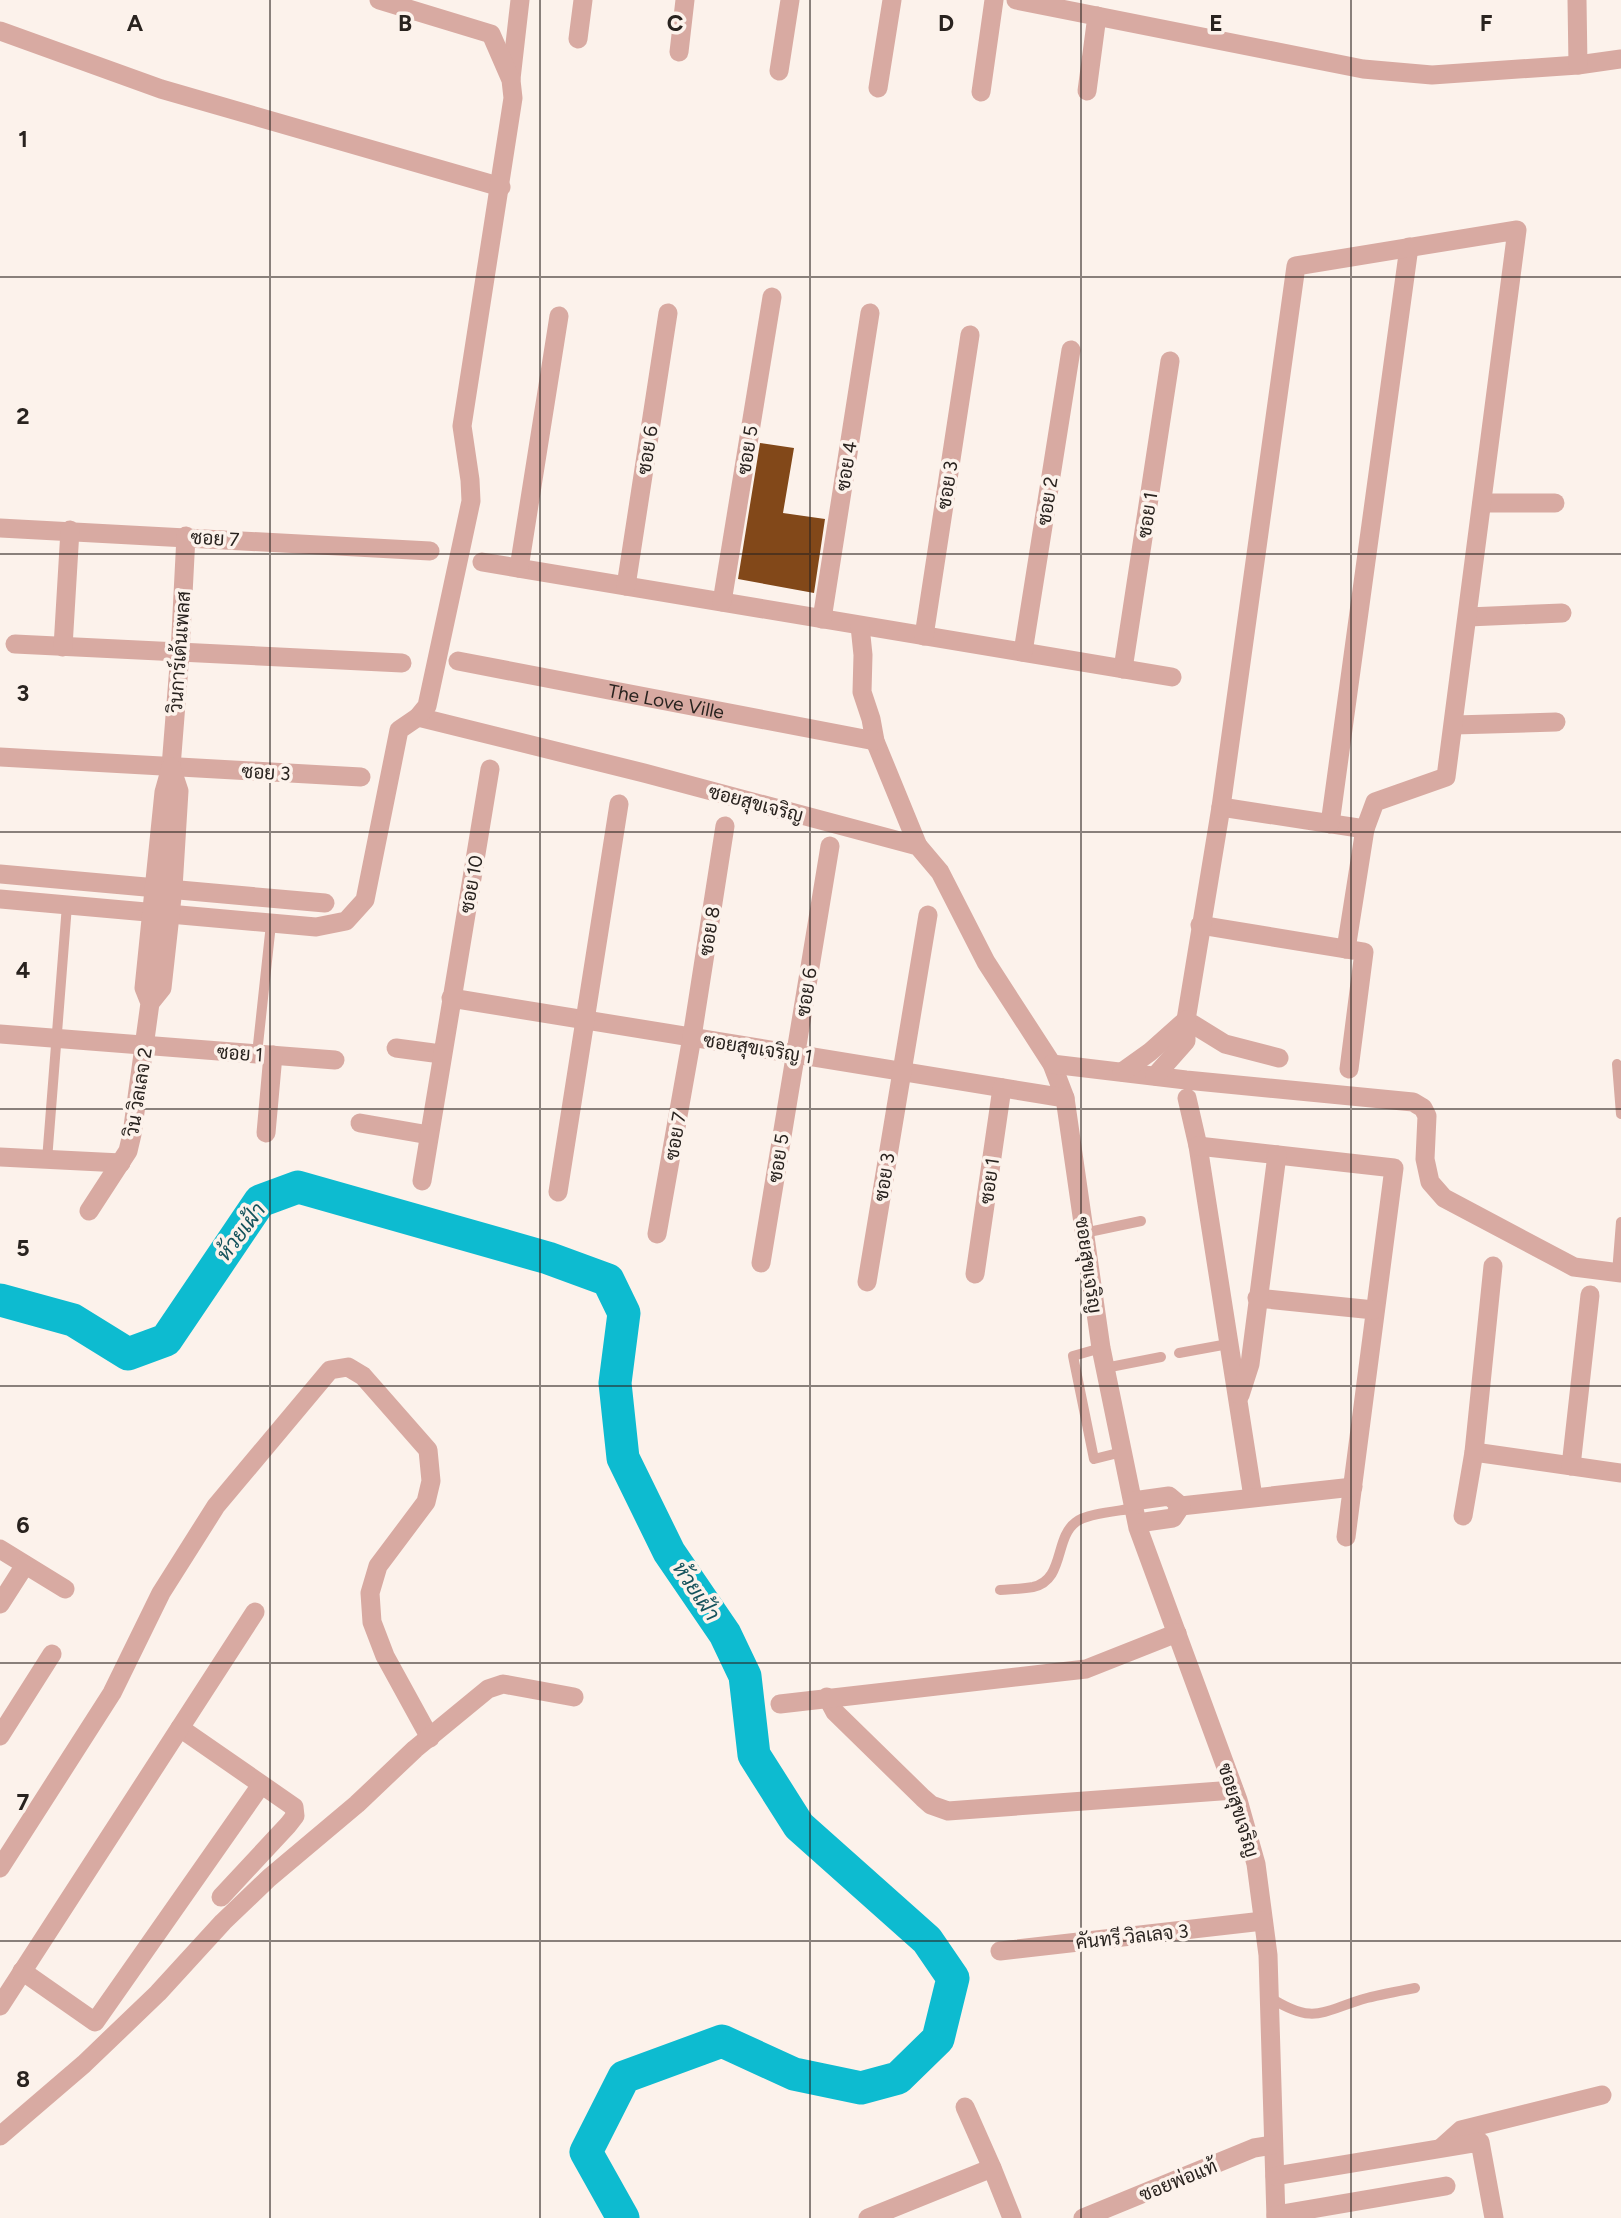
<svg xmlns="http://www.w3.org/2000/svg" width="1621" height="2218" font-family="Figtree,Sarabun,sans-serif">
<rect width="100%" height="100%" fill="#fcf2eb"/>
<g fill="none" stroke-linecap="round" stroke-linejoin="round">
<path stroke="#0dbbd0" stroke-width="33" d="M0,1300L73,1320L128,1354L166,1340L260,1201L298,1187L548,1258L608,1280L624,1313L615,1383L623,1458L669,1552L725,1634L745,1676L754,1755L799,1826L927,1940L953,1978L938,2039L898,2078L861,2088L794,2074L722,2041L624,2077L586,2152L623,2218"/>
</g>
<path fill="#824819" d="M760,443L794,448L783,513L825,519L814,593L738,579Z"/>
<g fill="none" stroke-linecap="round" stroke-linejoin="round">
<g stroke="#d8aaa2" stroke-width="10">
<path d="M257,1054L271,924"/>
<path d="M1617,1064L1621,1114"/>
<path d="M47,1160L67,905"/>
<path d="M1084,1233L1141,1221"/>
<path d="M1617,1273L1621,1222"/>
<path d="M1101,1348L1073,1356L1094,1459L1122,1452"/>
<path d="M1179,1353L1228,1344"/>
<path d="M1105,1368L1161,1357"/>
<path d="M1000,1590C1011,1589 1022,1589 1033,1587C1065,1580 1054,1538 1076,1522C1087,1513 1121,1511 1135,1508"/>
<path d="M1269,1997C1315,2026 1321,2011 1367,1998C1383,1994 1399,1991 1415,1988"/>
</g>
<g stroke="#d8aaa2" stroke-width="19">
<path d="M1016,0L1363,69L1432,75L1578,65L1621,59"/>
<path d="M1577,0L1578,65"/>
<path d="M0,31L161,89L501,187"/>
<path d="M578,39L583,0"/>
<path d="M679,52L685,0"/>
<path d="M779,71L790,0"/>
<path d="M511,79L520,0"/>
<path d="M878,88L892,0"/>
<path d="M1087,91L1097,16"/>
<path d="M981,92L994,0"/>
<path d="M1482,503H1555"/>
<path d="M0,528L430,551"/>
<path d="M482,562L1172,677"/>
<path d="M519,568L559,316"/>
<path d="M626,586L668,313"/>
<path d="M722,602L772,297"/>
<path d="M1468,617L1562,613"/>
<path d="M822,619L870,313"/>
<path d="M860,626L863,655L862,692L871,719L875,741L918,846"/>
<path d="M924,636L970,335"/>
<path d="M15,644L402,663"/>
<path d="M63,647L70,530"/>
<path d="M1023,652L1071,350"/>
<path id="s1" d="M458,661L875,741"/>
<path d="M1123,669L1170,361"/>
<path d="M418,717L644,773L918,846L940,872L986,962L1052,1064L1065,1098L1101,1348L1138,1528L1238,1800L1256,1864L1268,1955L1276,2218"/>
<path d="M1454,725L1556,722"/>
<path d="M0,757L361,777"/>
<path d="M171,767L180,653L186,536"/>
<path d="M1221,807L1365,829"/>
<path d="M1330,824L1409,247"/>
<path d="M0,874L325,903"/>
<path d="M0,899L316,927L346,921L365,900L399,730L418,717L427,706L471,501L470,480L462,426L513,98L511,80L491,34L379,0"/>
<path d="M1200,925L1364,952L1349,1069"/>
<path d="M451,998L1065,1098"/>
<path d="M0,1034L335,1060"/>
<path d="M396,1048L441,1054"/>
<path d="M1279,1058L1225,1044L1186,1020L1221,807L1296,266L1517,230L1446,777L1375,802L1365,829L1346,949"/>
<path d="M1052,1064L1186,1080L1413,1102L1423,1108L1427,1116L1425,1159L1430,1182L1444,1198L1574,1267L1621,1273"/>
<path d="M1122,1072L1150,1052L1186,1020"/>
<path d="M1155,1076L1186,1041V1020"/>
<path d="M1187,1098L1198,1146L1253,1497"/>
<path d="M360,1123L429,1135"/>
<path d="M266,1133L273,1055"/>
<path d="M1198,1146L1394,1168L1346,1537"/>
<path d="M0,1157L121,1163"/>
<path d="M422,1181L490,769"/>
<path d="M558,1192L619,804"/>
<path d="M89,1211L128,1151L132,1134L150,1003L144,988L164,792L171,767L179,791L173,888L162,988L150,1003"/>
<path d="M657,1234L692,1037L725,826"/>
<path d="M761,1263L830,846"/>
<path d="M975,1274L1002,1088"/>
<path d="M867,1282L928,915"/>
<path d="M1257,1298L1374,1310"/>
<path d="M1240,1395L1250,1364L1277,1155"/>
<path d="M1474,1452L1621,1473"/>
<path d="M1571,1466L1590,1295"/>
<path d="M1133,1501L1169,1496L1181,1506L1353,1487"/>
<path d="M1463,1516L1474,1452L1493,1266"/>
<path d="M1138,1523L1173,1518L1181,1506"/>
<path d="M0,1549L65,1589"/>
<path d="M0,1604L25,1565"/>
<path d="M827,1697L835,1712L923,1798L931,1805L948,1811L1234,1790"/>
<path d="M780,1704L1086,1669L1177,1633"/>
<path d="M180,1728L294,1807L295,1816L288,1825L221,1897"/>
<path d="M0,1736L52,1654"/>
<path d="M0,1868L112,1693L161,1593L216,1506L330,1370L348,1367L363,1376L428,1450L431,1481L426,1502L378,1566L370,1593L372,1622L385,1656L430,1738"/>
<path d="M1000,1951L1263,1921"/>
<path d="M22,1971L95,2022L261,1785"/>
<path d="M0,2006L255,1612"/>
<path d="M965,2107L992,2168"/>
<path d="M0,2136L84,2064L158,1993L223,1922L269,1878L357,1804L415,1749L488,1689L503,1684L574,1697"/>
<path d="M1442,2147L1461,2130L1602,2095"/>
<path d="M1275,2176L1480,2142L1494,2218"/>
<path d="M1276,2215L1446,2186"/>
<path d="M868,2218L992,2168L1012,2218"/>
<path d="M1083,2218L1254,2148L1273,2145"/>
</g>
</g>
<path fill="none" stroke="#29231f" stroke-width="2" stroke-opacity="0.55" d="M270,0V2218M540,0V2218M810,0V2218M1081,0V2218M1351,0V2218M0,277H1621M0,554H1621M0,832H1621M0,1109H1621M0,1386H1621M0,1663H1621M0,1941H1621"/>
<g text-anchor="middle" stroke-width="7" stroke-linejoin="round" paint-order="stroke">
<g font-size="19" fill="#29231f" stroke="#fcf2eb">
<text transform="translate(647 450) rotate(-81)" y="7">ซอย 6</text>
<text transform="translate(747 450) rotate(-81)" y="7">ซอย 5</text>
<text transform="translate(846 466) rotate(-81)" y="7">ซอย 4</text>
<text transform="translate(947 485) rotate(-81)" y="7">ซอย 3</text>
<text transform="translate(1047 501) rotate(-81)" y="7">ซอย 2</text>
<text transform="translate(1147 515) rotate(-81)" y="7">ซอย 1</text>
<text transform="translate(215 538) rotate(3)" y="7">ซอย 7</text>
<text transform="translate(179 652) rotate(-86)" y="7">วินการ์เด้นเพลส</text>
<text dy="7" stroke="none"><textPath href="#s1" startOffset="212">The Love Ville</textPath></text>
<text transform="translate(266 772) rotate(3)" y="7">ซอย 3</text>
<text transform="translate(756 803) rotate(15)" y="7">ซอยสุขเจริญ</text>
<text transform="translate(471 884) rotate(-80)" y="7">ซอย 10</text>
<text transform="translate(709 931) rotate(-81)" y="7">ซอย 8</text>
<text transform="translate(806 992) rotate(-81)" y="7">ซอย 6</text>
<text transform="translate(758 1048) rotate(9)" y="7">ซอยสุขเจริญ 1</text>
<text transform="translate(240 1053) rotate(4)" y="7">ซอย 1</text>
<text transform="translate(138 1092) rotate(-81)" y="7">วิน วิลเลจ 2</text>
<text transform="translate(675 1136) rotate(-80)" y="7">ซอย 7</text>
<text transform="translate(778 1158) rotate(-81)" y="7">ซอย 5</text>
<text transform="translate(884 1177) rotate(-81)" y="7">ซอย 3</text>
<text transform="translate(989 1181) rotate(-82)" y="7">ซอย 1</text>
<text transform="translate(1089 1265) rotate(82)" y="7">ซอยสุขเจริญ</text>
<text transform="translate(1239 1810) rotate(73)" y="7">ซอยสุขเจริญ</text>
<text transform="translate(1132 1936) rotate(-6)" y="7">คันทรี วิลเลจ 3</text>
<text transform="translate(1178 2180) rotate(-22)" y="7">ซอยพ่อแท้</text>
</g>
<g font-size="21" font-style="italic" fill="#15525b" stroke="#fcf2eb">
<text transform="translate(241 1232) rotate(-53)" y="7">ห้วยเฝ้า</text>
<text transform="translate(696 1591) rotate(56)" y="7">ห้วยเฝ้า</text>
</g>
</g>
<g font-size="23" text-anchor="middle" font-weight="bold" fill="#29231f" stroke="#fcf2eb" stroke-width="7" stroke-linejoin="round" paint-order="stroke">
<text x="135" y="31">A</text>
<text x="405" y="31">B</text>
<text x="675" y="31">C</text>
<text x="946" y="31">D</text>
<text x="1216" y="31">E</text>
<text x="1486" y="31">F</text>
<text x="23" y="147">1</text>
<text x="23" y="424">2</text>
<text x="23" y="701">3</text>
<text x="23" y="978">4</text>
<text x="23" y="1256">5</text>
<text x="23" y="1533">6</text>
<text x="23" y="1810">7</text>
<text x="23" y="2087">8</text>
</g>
</svg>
